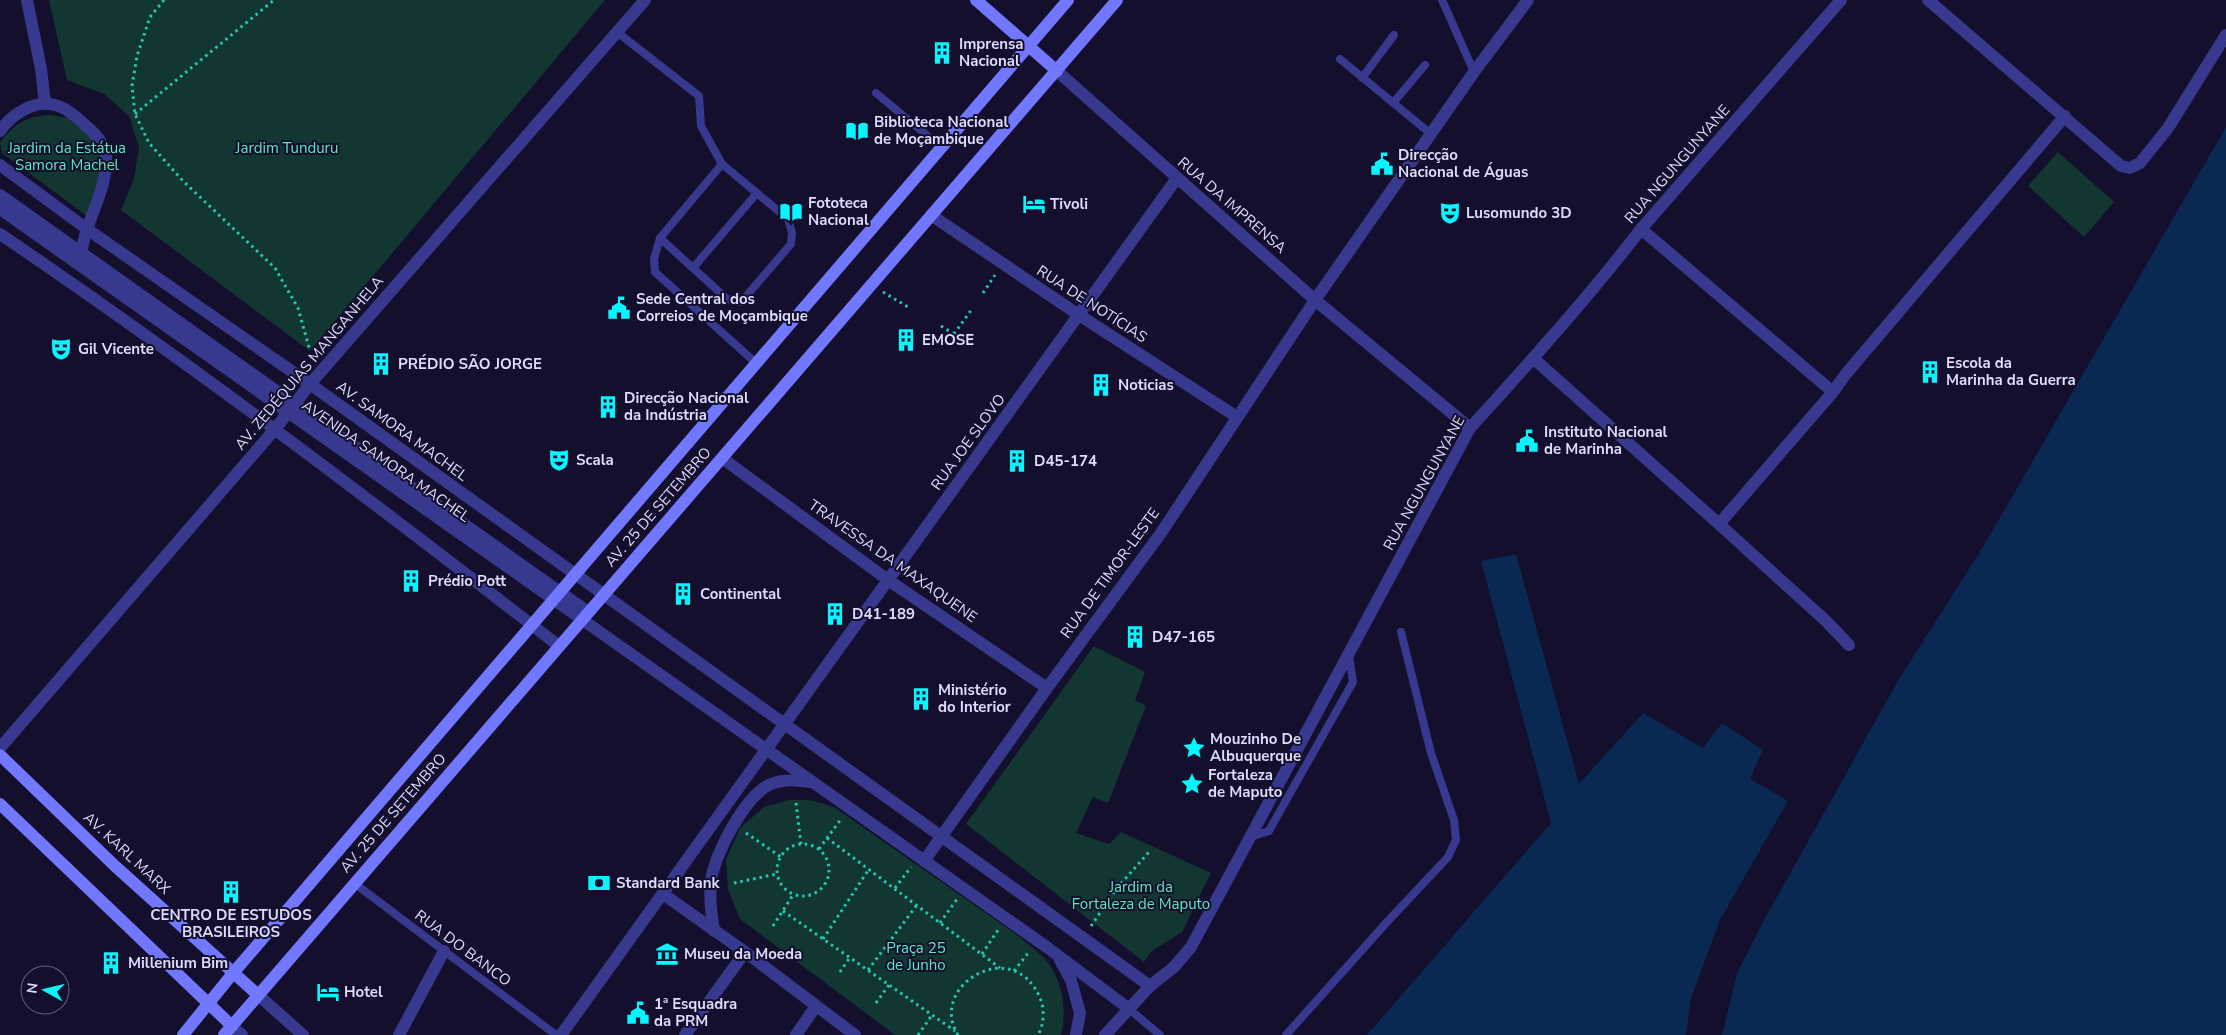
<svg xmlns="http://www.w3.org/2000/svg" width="2226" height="1035" font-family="'Nunito Sans',sans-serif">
<rect width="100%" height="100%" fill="#130f2c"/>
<g fill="#123733">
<path d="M49,0H605L310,351L121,210L134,179L139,147L129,116L104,94L67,80Z"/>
<path d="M50,115L68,118L96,134L106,165L87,216L2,153L0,142C14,124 27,116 50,115Z"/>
<path d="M2058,152L2114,202L2084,237L2028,186Z"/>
<path d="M1094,646L1145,672L1135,700L1146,706L1108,803L1093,797L1076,833L1109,844L1121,832L1211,873L1182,932L1152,951L1144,962L966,824Z"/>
<path d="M789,800H810L834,807L1020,937C1028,944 1039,952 1046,960C1063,980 1067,1011 1061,1035H895L740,919L728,889L726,860L740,828L764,807Z"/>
</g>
<g fill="#092852">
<path d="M2226,127V1035H1722L1737,973L1764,920L1899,679L1983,547Z"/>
<path d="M1516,554L1579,784L1643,713L1703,748L1722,723L1763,750L1750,779L1788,801L1720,920L1691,998L1686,1035H1367L1551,823L1481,561Z"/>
</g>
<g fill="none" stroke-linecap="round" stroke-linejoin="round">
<g stroke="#28c6b3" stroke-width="3" stroke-dasharray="2.5 4" stroke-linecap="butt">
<path d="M164,0L150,17L137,56L132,86L135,114L149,143L183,181L275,268L298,308L310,351"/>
<path d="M135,114L274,0"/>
<path d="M883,292L908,307"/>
<path d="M983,293L995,275"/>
<path d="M941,326L964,340"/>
<path d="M954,334L972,309"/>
<path d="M796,803L801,844"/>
<path d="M746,833L781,857"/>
<path d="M827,838L1000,968"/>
<circle cx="803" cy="870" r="26"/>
<path d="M819,849L841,819"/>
<path d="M734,883L777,874"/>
<path d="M895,888L911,867"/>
<path d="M783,911L955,1031"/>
<path d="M940,923L957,899"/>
<path d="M773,926L793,895"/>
<path d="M1091,926L1117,888L1149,852"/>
<path d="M823,939L869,869"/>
<path d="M982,954L998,930"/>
<path d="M868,970L917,905"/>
<path d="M1014,971L1029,952"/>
<path d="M840,972L850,957"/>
<path d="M876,1003L889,985"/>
<path d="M918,1035L932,1015"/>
<path d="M958,1035C927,986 1013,934 1040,998C1045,1009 1044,1025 1038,1035"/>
</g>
<g stroke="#37398e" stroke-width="8">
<path d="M1442,0L1474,72"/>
<path d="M617,32L699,96L701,126L722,164L788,219L792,233L791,244L741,302L727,299L660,238"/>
<path d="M1340,59L1431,134"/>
<path d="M1362,78L1394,35"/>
<path d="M876,93L941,147"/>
<path d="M1393,103L1425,65"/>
<path d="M722,164L660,238L654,259L655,272L757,364"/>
<path d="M693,268L757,193"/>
<path d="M1250,837L1269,831L1271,827L1353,682L1349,656"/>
<path d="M354,883L556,1035"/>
<path d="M1128,1008L1160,1035"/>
<path d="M1286,1035L1387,922L1448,857L1456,840L1454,820L1431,753L1401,632"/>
</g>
<g stroke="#37398e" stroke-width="12">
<path d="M27,0L41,69L45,103"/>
<path d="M1928,0L2121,166L2130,168L2140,163L2168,128L2226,35"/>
<path d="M1057,71L1315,300L1470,428"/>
<path d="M0,131C11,115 34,99 55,105C67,108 77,117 86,126C96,134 105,144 106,157C107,181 96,204 88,226C84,237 82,248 80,259"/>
<path d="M0,165L87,229L310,384L1150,986"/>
<path d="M0,195L588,612"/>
<path d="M0,209L1048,948L1128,1008"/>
<path d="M931,215L1079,315L1237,417"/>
<path d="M1641,229L1833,392"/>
<path d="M0,234C192,364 376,504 559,646"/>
<path d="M1533,358L1719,524L1826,621L1849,645"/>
<path d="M722,458L888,580L1047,688"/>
<path d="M1719,524L1833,392L1845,375L2065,116"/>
<path d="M0,748L276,428L310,384L645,0"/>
<path d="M924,861L1047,688L1161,533L1315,300L1474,72L1528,0"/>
<path d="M663,894L745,952L855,1035"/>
<path d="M714,931C711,914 709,899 711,881C714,855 745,795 771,784C784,779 795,780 809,782"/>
<path d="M1060,960L1071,980L1080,1013L1076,1035"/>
<path d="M257,994L303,1035"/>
<path d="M232,1026L242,1035"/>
<path d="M399,1035L444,951"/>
<path d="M561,1035L1177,178"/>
<path d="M685,1035L745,952"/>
<path d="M796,1035L816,1006"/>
<path d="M1105,1035L1150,986L1174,967L1191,947L1470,428C1529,363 1588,298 1641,229L1841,0"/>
</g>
<g stroke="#7277ff" stroke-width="12">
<path d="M976,0L1057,71"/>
<path d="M0,755L115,866L257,994"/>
<path d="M0,804L232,1026"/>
<path d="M183,1035L234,972L1068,0"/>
<path d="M224,1035L1117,0"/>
</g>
</g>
<defs>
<symbol id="building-bare" viewBox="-9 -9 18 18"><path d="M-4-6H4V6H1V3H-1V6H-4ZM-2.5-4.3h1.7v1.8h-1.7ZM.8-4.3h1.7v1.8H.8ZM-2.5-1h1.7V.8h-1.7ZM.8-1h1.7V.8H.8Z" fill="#07f5ff" stroke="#130f2c" stroke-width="2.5" paint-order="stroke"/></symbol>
<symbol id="library-bare" viewBox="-9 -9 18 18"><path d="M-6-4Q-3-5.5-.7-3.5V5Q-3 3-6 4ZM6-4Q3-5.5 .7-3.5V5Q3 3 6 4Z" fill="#07f5ff" stroke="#130f2c" stroke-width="2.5" paint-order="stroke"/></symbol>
<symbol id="civic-bare" viewBox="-9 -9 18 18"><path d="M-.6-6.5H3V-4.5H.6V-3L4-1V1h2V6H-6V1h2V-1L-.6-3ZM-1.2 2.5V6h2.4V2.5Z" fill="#07f5ff" stroke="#130f2c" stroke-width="2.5" paint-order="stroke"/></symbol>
<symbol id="hotel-bare" viewBox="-9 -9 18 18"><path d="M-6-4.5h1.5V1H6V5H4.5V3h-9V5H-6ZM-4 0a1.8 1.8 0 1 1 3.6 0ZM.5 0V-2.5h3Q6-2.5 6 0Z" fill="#07f5ff" stroke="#130f2c" stroke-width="2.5" paint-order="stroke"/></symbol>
<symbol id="theatre-bare" viewBox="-9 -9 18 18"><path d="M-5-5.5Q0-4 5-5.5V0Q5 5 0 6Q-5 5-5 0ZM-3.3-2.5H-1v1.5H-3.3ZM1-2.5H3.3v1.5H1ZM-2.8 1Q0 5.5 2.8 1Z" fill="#07f5ff" stroke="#130f2c" stroke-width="2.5" paint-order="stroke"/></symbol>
<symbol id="sight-bare" viewBox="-9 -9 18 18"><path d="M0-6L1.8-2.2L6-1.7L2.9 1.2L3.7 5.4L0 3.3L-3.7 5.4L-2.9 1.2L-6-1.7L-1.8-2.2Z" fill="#07f5ff" stroke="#130f2c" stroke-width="2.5" paint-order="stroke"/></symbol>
<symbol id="bank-bare" viewBox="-9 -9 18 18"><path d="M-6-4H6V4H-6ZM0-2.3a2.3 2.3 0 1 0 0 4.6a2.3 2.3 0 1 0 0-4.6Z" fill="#07f5ff" stroke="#130f2c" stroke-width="2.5" paint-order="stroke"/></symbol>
<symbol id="museum-bare" viewBox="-9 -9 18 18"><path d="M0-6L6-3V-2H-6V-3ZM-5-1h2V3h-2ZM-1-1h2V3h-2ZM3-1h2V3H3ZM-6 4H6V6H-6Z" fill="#07f5ff" stroke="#130f2c" stroke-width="2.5" paint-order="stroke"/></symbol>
</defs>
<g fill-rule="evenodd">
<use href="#building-bare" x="926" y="37" width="32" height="32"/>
<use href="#library-bare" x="841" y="115" width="32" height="32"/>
<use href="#civic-bare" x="1366" y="148" width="32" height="32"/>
<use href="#hotel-bare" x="1018" y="188" width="32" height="32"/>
<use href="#library-bare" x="775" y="196" width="32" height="32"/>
<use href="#theatre-bare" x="1434" y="197" width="32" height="32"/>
<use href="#civic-bare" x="603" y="292" width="32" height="32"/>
<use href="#building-bare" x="890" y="324" width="32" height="32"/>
<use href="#theatre-bare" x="45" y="333" width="32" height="32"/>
<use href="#building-bare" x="365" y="348" width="32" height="32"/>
<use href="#building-bare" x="1914" y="356" width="32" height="32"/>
<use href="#building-bare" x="1085" y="369" width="32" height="32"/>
<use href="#building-bare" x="592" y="391" width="32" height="32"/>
<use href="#civic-bare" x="1511" y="425" width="32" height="32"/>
<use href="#theatre-bare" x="543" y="444" width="32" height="32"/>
<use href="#building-bare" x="1001" y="445" width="32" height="32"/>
<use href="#building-bare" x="395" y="565" width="32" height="32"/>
<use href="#building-bare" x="667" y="578" width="32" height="32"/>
<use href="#building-bare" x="819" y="598" width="32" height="32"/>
<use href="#building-bare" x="1119" y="621" width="32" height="32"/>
<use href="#building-bare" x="905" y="683" width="32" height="32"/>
<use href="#sight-bare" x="1178" y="732" width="32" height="32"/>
<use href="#sight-bare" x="1176" y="768" width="32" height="32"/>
<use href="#bank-bare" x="583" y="867" width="32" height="32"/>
<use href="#building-bare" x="215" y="876" width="32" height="32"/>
<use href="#museum-bare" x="651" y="938" width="32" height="32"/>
<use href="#building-bare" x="95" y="947" width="32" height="32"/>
<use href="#hotel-bare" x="312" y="976" width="32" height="32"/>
<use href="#civic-bare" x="622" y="997" width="32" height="32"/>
</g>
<g text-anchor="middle" stroke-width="4" stroke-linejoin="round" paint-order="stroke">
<g font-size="15" font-weight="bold" fill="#dddbff" stroke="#130f2c" text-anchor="start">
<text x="959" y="49">Imprensa<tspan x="959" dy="17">Nacional</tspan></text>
<text x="874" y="127">Biblioteca Nacional<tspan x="874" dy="17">de Moçambique</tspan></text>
<text x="1398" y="160">Direcção<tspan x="1398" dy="17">Nacional de Águas</tspan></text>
<text x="808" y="208">Fototeca<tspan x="808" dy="17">Nacional</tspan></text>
<text x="1050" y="209">Tivoli</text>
<text x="1466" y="218">Lusomundo 3D</text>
<text x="636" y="304">Sede Central dos<tspan x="636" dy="17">Correios de Moçambique</tspan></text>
<text x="922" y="345">EMOSE</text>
<text x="78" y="354">Gil Vicente</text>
<text x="1946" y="368">Escola da<tspan x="1946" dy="17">Marinha da Guerra</tspan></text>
<text x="398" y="369">PRÉDIO SÃO JORGE</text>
<text x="1118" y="390">Noticias</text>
<text x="624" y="403">Direcção Nacional<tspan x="624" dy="17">da Indústria</tspan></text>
<text x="1544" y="437">Instituto Nacional<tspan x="1544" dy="17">de Marinha</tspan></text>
<text x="576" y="465">Scala</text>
<text x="1034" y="466">D45-174</text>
<text x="428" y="586">Prédio Pott</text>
<text x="700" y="599">Continental</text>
<text x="852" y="619">D41-189</text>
<text x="1152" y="642">D47-165</text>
<text x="938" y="695">Ministério<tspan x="938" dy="17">do Interior</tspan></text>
<text x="1210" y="744">Mouzinho De<tspan x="1210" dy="17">Albuquerque</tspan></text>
<text x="1208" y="780">Fortaleza<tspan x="1208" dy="17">de Maputo</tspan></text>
<text x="616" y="888">Standard Bank</text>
<text x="231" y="920" text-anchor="middle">CENTRO DE ESTUDOS<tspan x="231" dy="17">BRASILEIROS</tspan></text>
<text x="684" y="959">Museu da Moeda</text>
<text x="128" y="968">Millenium Bim</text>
<text x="344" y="997">Hotel</text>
<text x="654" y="1009">1ª Esquadra<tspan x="654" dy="17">da PRM</tspan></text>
</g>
<g font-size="15" fill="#5de9bd" stroke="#130f2c">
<text x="67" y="153">Jardim da Estátua<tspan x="67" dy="17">Samora Machel</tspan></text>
<text x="287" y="153">Jardim Tunduru</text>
<text x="1141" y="892">Jardim da<tspan x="1141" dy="17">Fortaleza de Maputo</tspan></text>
<text x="916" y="953">Praça 25<tspan x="916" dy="17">de Junho</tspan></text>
</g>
<g font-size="15" fill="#dddbff" stroke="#130f2c">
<text transform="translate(1677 164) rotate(-49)" y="5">RUA NGUNGUNYANE</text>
<text transform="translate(1232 205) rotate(41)" y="5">RUA DA IMPRENSA</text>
<text transform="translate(1092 304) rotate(33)" y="5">RUA DE NOTÍCIAS</text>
<text transform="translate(309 363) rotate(-50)" y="5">AV. ZEDÉQUIAS MANGANHELA</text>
<text transform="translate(402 431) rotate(36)" y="5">AV. SAMORA MACHEL</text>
<text transform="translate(968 442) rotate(-54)" y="5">RUA JOE SLOVO</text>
<text transform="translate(386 461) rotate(35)" y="5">AVENIDA SAMORA MACHEL</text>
<text transform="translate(1424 483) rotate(-61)" y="5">RUA NGUNGUNYANE</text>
<text transform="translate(658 507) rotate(-49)" y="5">AV. 25 DE SETEMBRO</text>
<text transform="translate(893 561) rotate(35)" y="5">TRAVESSA DA MAXAQUENE</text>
<text transform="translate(1110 573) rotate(-54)" y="5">RUA DE TIMOR-LESTE</text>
<text transform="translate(393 813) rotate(-49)" y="5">AV. 25 DE SETEMBRO</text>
<text transform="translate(127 853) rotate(43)" y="5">AV. KARL MARX</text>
<text transform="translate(463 948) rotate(37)" y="5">RUA DO BANCO</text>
</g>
</g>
<g transform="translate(45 990) rotate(278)"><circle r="24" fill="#130f2c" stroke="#646180"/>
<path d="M0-4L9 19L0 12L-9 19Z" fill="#07f5ff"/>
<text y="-8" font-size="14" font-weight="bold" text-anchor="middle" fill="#dddbff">N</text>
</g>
</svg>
